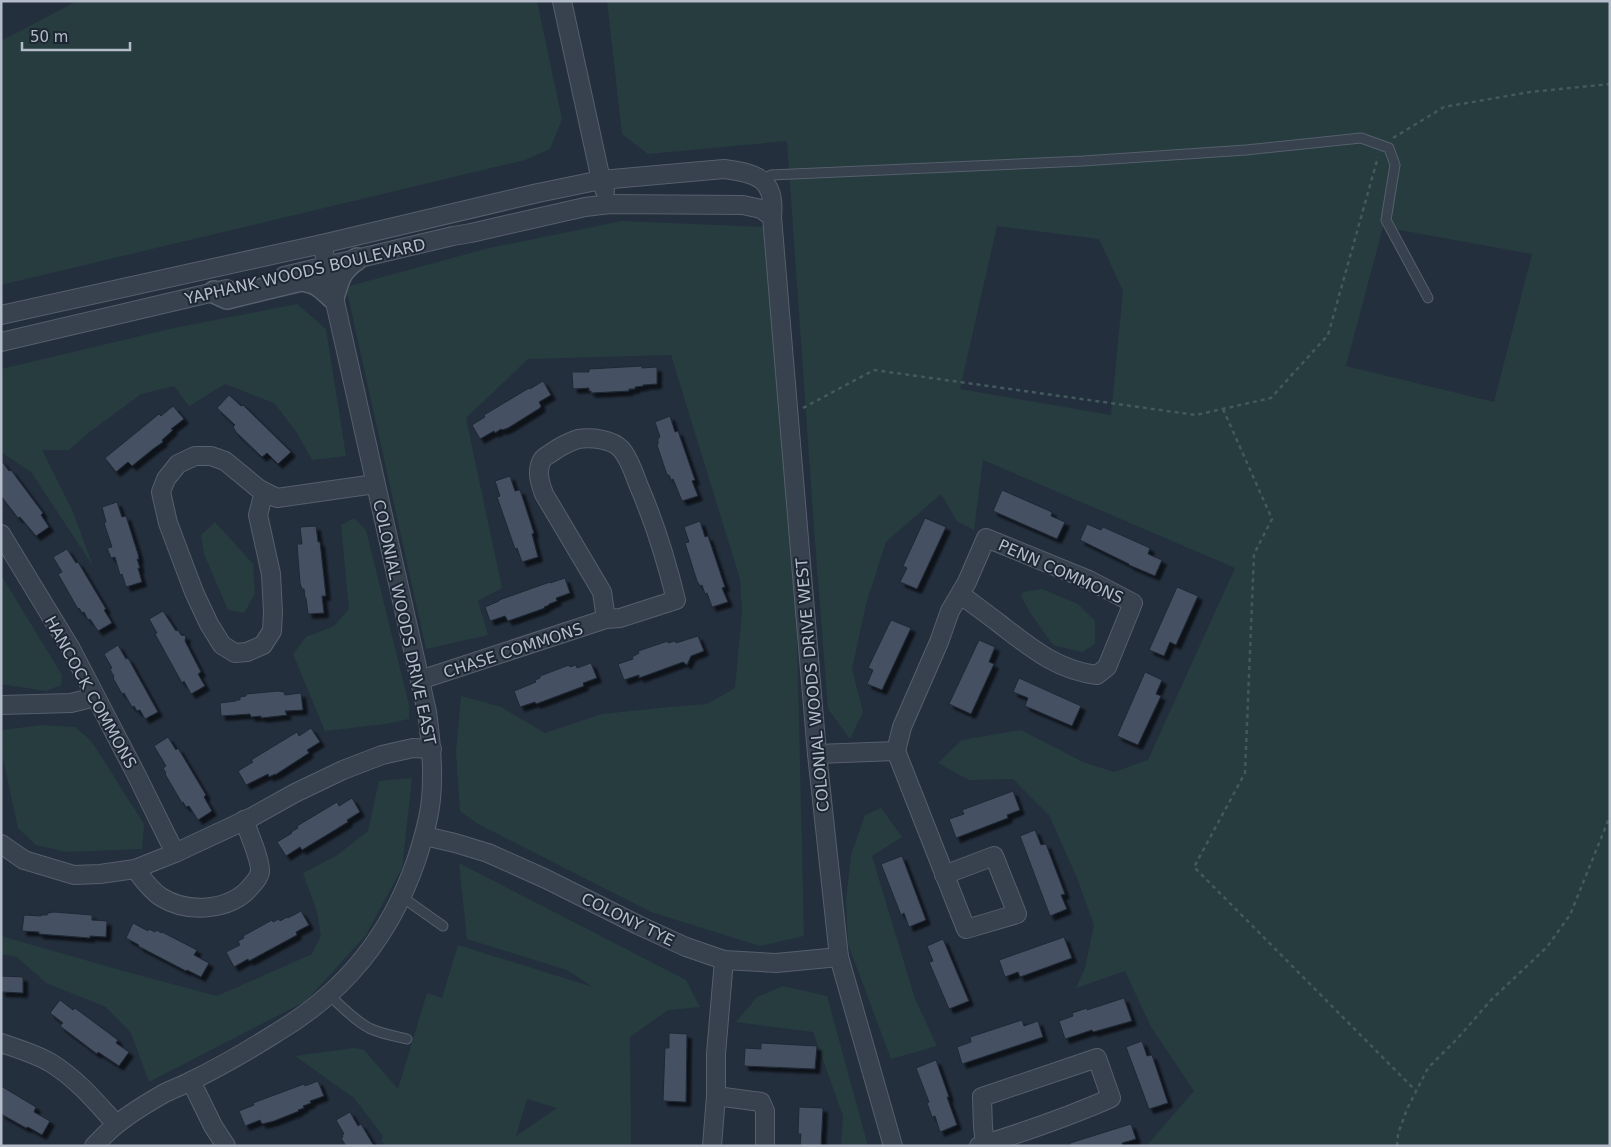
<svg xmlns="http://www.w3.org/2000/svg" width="1611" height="1147" font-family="'DejaVu Sans',sans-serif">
<defs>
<filter id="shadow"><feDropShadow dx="4.5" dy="4.5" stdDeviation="1" flood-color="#0009"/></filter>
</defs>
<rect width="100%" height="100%" fill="#242f3e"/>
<g fill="#263c3f" fill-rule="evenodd">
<path d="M77,1H537L562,119L550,149L525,160L1,285V41Z"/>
<path d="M607,1H1610V1146H1146L1194,1091L1151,1027L1125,971L1076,988L1085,968L1094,925L1077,878L1049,815L1013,779L969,780L938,763L962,740L1021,730L1083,762L1114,772L1148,760L1235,568L983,460L974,530L957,521L941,494L886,542L866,604L852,669L863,712L850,739L828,709L815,542L787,141L648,154L622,134ZM997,226L1099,239L1123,291L1111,415L960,389ZM1383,227L1532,254L1494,402L1346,366Z"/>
<path d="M622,221L765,227L795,552L804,936L760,946L651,912L478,824L460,811L456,752L461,696L501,707L545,733L602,714L669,707L707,704L735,688L742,612L740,579L671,355L528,359L466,418L502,588L478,601L488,635L426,649L346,287L489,248Z"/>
<path d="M297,304L326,329L346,456L312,460L297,433L274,403L225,384L189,406L174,386L141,394L87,434L69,450H42L73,512L93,566L31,472L1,452V369L174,328Z"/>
<path d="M354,518L366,530L409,705V719L385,724L325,731L293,654L306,637L334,626L349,609L341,525Z"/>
<path d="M215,522L253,564L255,594L244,613L228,610L204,554L201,535Z"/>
<path d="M1,575L62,675L61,685L46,691L1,684Z"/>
<path d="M1042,589L1078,604L1095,621V644L1082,652L1053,645L1031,614L1021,596L1023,592Z"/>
<path d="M42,725L75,727L92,742L144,824L142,849L67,852L36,845L18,828L2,754L3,730Z"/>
<path d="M412,778L402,868L366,935L306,1001L149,1082L131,1033L106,1007L46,983L17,957L1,954V936L120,970L217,996L312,954L321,936L317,912L303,873L336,856L368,831L379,781Z"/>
<path d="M881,808L902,837L872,856L915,999L937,1046L891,1059L848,944L846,901L851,855L865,815Z"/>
<path d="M459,863L686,980L700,1007L668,1010L630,1037L631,1146H390L381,1142L383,1136L354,1098L295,1056L355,1048L364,1050L398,1089L427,993L442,998L458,945L593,987L567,970L467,939ZM527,1099L557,1108L516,1136Z"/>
<path d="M783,986L827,996L868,1146H841L843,1116L813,1032L736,1022L757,997Z"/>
</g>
<g fill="#455162" stroke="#1f2835" filter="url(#shadow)">
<path d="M642,366V368L657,367V384L643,385V386L635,387V389H629V391L591,393V391H589V388L573,389L572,372H589V369Z"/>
<path d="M543,381L551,395L539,402L541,406L540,408L508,428L502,430L501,429L495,433L494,431L480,439L472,425L485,417L484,415L529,388L530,389Z"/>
<path d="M229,395L241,406L243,405L291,452L278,464L267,453L262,457L236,432L233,427L235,425L217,408Z"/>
<path d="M173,406L184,419L171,429L173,430L162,440L163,442L153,449L132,466L128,462L116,472L105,458L159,414L161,416Z"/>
<path d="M670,416L675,432L678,431L695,480L692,481L698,496L682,501L673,479L671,480L669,475H667L657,445L658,444V438L660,437L655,422Z"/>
<path d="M1,460L9,471L11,470L43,513L41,515L49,527L36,536L20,517L18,518L1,496Z"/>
<path d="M510,476L515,491L520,490L524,502L534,533L532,534L538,557L522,562L517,548L515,549L497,497L500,496L495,481Z"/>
<path d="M1002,490L1052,512L1051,516L1065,522L1057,539L993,511Z"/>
<path d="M117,502L122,517L126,516L138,554L139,559H137L140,568H138L142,582L126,587L122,574L120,575L115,557L111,558L107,548L112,547L104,523L106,522L102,507Z"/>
<path d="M925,518L946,527L917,589L900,582L907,568L903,566Z"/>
<path d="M700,521L705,537L708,536L725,587L722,588L728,602L712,607L707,593L705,594L702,585L700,586L697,581L685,543L689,542L684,527Z"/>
<path d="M1087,524L1101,530L1103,527L1150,548L1148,554L1162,560L1155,576L1129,565V564L1080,540Z"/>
<path d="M316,526L318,542H320L326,596H322L324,613L308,614L306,598H305L304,589H302L300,583L297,544H302L300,527Z"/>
<path d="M67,549L76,563L78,562L106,609L104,610L112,623L98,631L90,619L88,620L84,612L82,613L79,608L78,609L58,574L62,572L53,557Z"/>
<path d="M565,578L570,593L556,598L557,601L549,604V605L544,607L545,608L508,621L505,616L490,621L485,607L499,601V600L550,582V583Z"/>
<path d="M1177,587L1198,596L1176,645L1170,642L1164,656L1149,650Z"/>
<path d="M163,611L176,631L178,630L181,635L186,636L185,641L201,672L198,674L205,686L191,694L184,681L182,683L155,634L157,633L149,619Z"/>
<path d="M891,620L911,628L882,690L867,684L873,670L868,668Z"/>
<path d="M698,636L704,651L691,656L687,665L683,662L639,678V675L624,680L618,664L633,659L632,657L639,653L638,651L668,641V643L675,641L676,643Z"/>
<path d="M979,640L995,647L989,662L994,664L971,714L949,704Z"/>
<path d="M118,645L126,659L128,658L158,712L145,719L140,710L137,711L134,706L132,707L124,693L122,694L113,678L114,677L110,669L112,668L104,654Z"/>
<path d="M591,663L597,678L583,683L584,686L536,704L535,702L520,707L514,691L536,682L535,680L540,678V676L569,665L570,667L576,665L577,668Z"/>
<path d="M1145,672L1162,680L1156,694L1161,696L1138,745L1117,736Z"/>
<path d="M1019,678L1081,706L1072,726L1025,706L1028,698L1013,692Z"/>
<path d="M278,691L284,692L285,695L301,693L303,710L285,711L287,715L261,718V716L251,717L250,714L221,716L220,703L236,701V700H240V697L246,696V694Z"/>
<path d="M311,728L320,742L307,750L309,753L275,775V774L269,777L268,774L246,785L238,771L253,762L251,760L297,732L299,736Z"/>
<path d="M168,737L176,750L178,748L206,795L204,797L212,811L198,820L189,806L186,807L183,802L182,803L165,774L166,773L163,768L166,766L154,746Z"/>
<path d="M1013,791L1020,810L1007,815L1008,818L956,838L949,819L964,814L962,810Z"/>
<path d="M352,798L360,812L347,820L348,822L302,850L300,847L286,856L277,842L292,833L291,832L298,828L297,826L337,802L339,806Z"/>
<path d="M1035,830L1041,845L1046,844L1065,894L1061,895L1067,909L1050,916L1020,836Z"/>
<path d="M902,856L926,920L909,927L904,913L901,915L881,864Z"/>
<path d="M301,911L309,925L296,932L297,935L249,961L248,959L234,967L226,952L240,945L238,941L244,938L243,936L272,920L273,922L279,919L280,921L287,917L288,918Z"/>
<path d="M54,912L92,915V920L107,921L106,937L90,936V938L39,934V932L22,931L24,915L41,916V915H47L48,913Z"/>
<path d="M133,923L148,931L149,929L155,932L156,930L162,933V932L197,950L194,955L209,963L201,977L187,970L186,971L138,946L139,945L126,938Z"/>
<path d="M1064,937L1072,958L1020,977L1018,972L1005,977L999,960Z"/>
<path d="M943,939L969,1001L949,1009L929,962L933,961L927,946Z"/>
<path d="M1,976L23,977V993L1,992Z"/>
<path d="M1124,998L1132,1021L1093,1032L1092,1030L1065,1039L1059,1021L1073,1016L1072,1013L1087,1008V1010Z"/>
<path d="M60,1000L73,1010L75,1008L118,1040L116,1043L129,1052L119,1066L98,1052L97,1054L60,1026L63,1023L50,1013Z"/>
<path d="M1022,1020L1024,1026L1038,1021L1043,1037L962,1064L957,1047L971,1042L970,1037Z"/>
<path d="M669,1033L687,1034L686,1102L663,1101L665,1048H669Z"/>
<path d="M1142,1041L1147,1056L1152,1055L1168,1103L1149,1109L1126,1047Z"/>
<path d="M761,1043L817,1046L815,1069L744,1066L745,1048L761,1049Z"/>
<path d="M936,1060L949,1097H947L957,1125L940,1132L935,1116L932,1117L927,1103L929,1102L916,1068Z"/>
<path d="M318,1081L324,1096L310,1101L311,1103L303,1106L304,1108L298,1110L299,1111L274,1121L262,1124L260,1120L245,1126L239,1111L254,1105L253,1103L304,1084L305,1086Z"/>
<path d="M1,1086L36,1107L34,1112L50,1121L42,1135L28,1127L26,1128L1,1114Z"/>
<path d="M799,1107L823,1108L821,1146H800L801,1134H798Z"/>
<path d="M350,1112L358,1126L361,1124L374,1146H346L341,1138L343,1137L342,1135L344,1134L336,1120Z"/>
<path d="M1131,1124L1136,1139L1122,1143L1123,1146H1070V1143Z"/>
</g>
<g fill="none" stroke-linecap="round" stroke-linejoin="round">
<defs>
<g id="service">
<path d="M764,182L771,175L1083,161L1246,150L1361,138L1389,148L1395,165L1386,220L1428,298"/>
<path d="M402,897L443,926"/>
<path d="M329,995C341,1006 354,1020 369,1028C381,1034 395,1036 407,1039"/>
</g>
<g id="minor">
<path d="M562,1L601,180L605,191"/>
<path d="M284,276L453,236L471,233L585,207L610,204L743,205L761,209L772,217"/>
<path d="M1,315L322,244L538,193L601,180L724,169C757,173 776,179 772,217L817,754L839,957L893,1146"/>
<path d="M1,342L227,289"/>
<path d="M264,492L258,515L271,574L273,612L272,631L263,645L247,652L235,653L222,645L209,624L194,592L168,523L161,492L166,479L178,464L195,456H211L225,461L259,489L277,498L375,484"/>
<path d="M1,534L71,649L136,774L175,853L135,869L100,874L74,875L24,860L1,844"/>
<path d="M420,680L606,619L620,618L676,600C666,559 655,523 638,484C634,473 629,458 621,449C612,439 591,437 578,439C569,442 558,448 551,453C548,455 544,457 542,460C536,471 540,483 544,494L602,592L606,619"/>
<path d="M1,705L71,703L95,697"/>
<path d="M896,751L902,727L939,642L950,611L967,582L986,538L1089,580L1133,603L1107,667L1097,675C1057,670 1031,648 1000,624C987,614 973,604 960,594"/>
<path d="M896,751L966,929L1017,914L994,856L944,875"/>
<path d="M817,754L896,751"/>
<path d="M425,836L455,843L488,853L546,879L638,925L686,947L724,960L776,963L839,957"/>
<path d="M175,853L252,817L295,793L343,770L382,755L413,748L432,749"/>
<path d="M135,869C143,879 150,890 161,897C188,914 232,911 252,885C255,882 259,876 260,872C261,861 248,831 244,820"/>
<path d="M1,1043C19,1049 36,1054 51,1063C77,1079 96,1102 116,1124"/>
<path d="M191,1081L213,1126L226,1146"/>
<path d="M716,1096L761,1102L765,1111V1146"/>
<path d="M94,1146C101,1139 108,1131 116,1125C128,1115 149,1102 163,1094C172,1089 182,1086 191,1081C220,1067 249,1050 276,1033C345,992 390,936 416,861C423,840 429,820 431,799C434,770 431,741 427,712L322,244"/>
<path d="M712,1146L716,1096V1054L724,960"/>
<path d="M979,1146C1024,1132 1068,1117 1111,1098L1097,1058L982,1097L983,1127L985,1144"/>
</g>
<path id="tertiary" d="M214,292L227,298L301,280C317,282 321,287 333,298C339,279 339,271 357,259"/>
</defs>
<use href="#service" stroke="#565f6c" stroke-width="11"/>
<use href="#minor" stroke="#565f6c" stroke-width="20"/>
<use href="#tertiary" stroke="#565f6c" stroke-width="24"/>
<g stroke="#44595c" stroke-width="2.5" stroke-dasharray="4 4" stroke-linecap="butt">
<path d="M1393,138L1444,107L1530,92L1610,84"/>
<path d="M803,408L874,370L1196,415L1271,398L1328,335L1378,157"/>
<path d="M1223,409L1272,519L1254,554L1245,773L1194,867L1416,1091"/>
<path d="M1397,1146L1398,1134L1407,1109L1428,1068L1458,1038L1491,1000L1547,947L1570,915L1610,816"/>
</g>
<use href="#service" stroke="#38414e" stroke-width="9"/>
<use href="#minor" stroke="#38414e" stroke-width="18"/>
<use href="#tertiary" stroke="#38414e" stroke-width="21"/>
</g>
<g text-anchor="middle" stroke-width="4" stroke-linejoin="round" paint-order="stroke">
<g font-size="16" fill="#b4bcc9" stroke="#1d2633">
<text transform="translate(305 271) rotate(-13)" y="6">YAPHANK WOODS BOULEVARD</text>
<text transform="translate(1061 571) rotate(24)" y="6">PENN COMMONS</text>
<text transform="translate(405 622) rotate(78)" y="6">COLONIAL WOODS DRIVE EAST</text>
<text transform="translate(513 650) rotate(-18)" y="6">CHASE COMMONS</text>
<text transform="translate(812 685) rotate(-95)" y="6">COLONIAL WOODS DRIVE WEST</text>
<text transform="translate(91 692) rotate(61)" y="6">HANCOCK COMMONS</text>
<text transform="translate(628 919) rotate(26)" y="6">COLONY TYE</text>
</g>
</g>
<rect width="1611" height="1147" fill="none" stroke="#b4bcc9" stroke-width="5"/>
<path d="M22 42v8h108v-8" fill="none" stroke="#b4bcc9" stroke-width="2.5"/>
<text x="30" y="42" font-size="15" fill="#b4bcc9" stroke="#1d2633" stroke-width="4" paint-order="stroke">50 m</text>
</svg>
